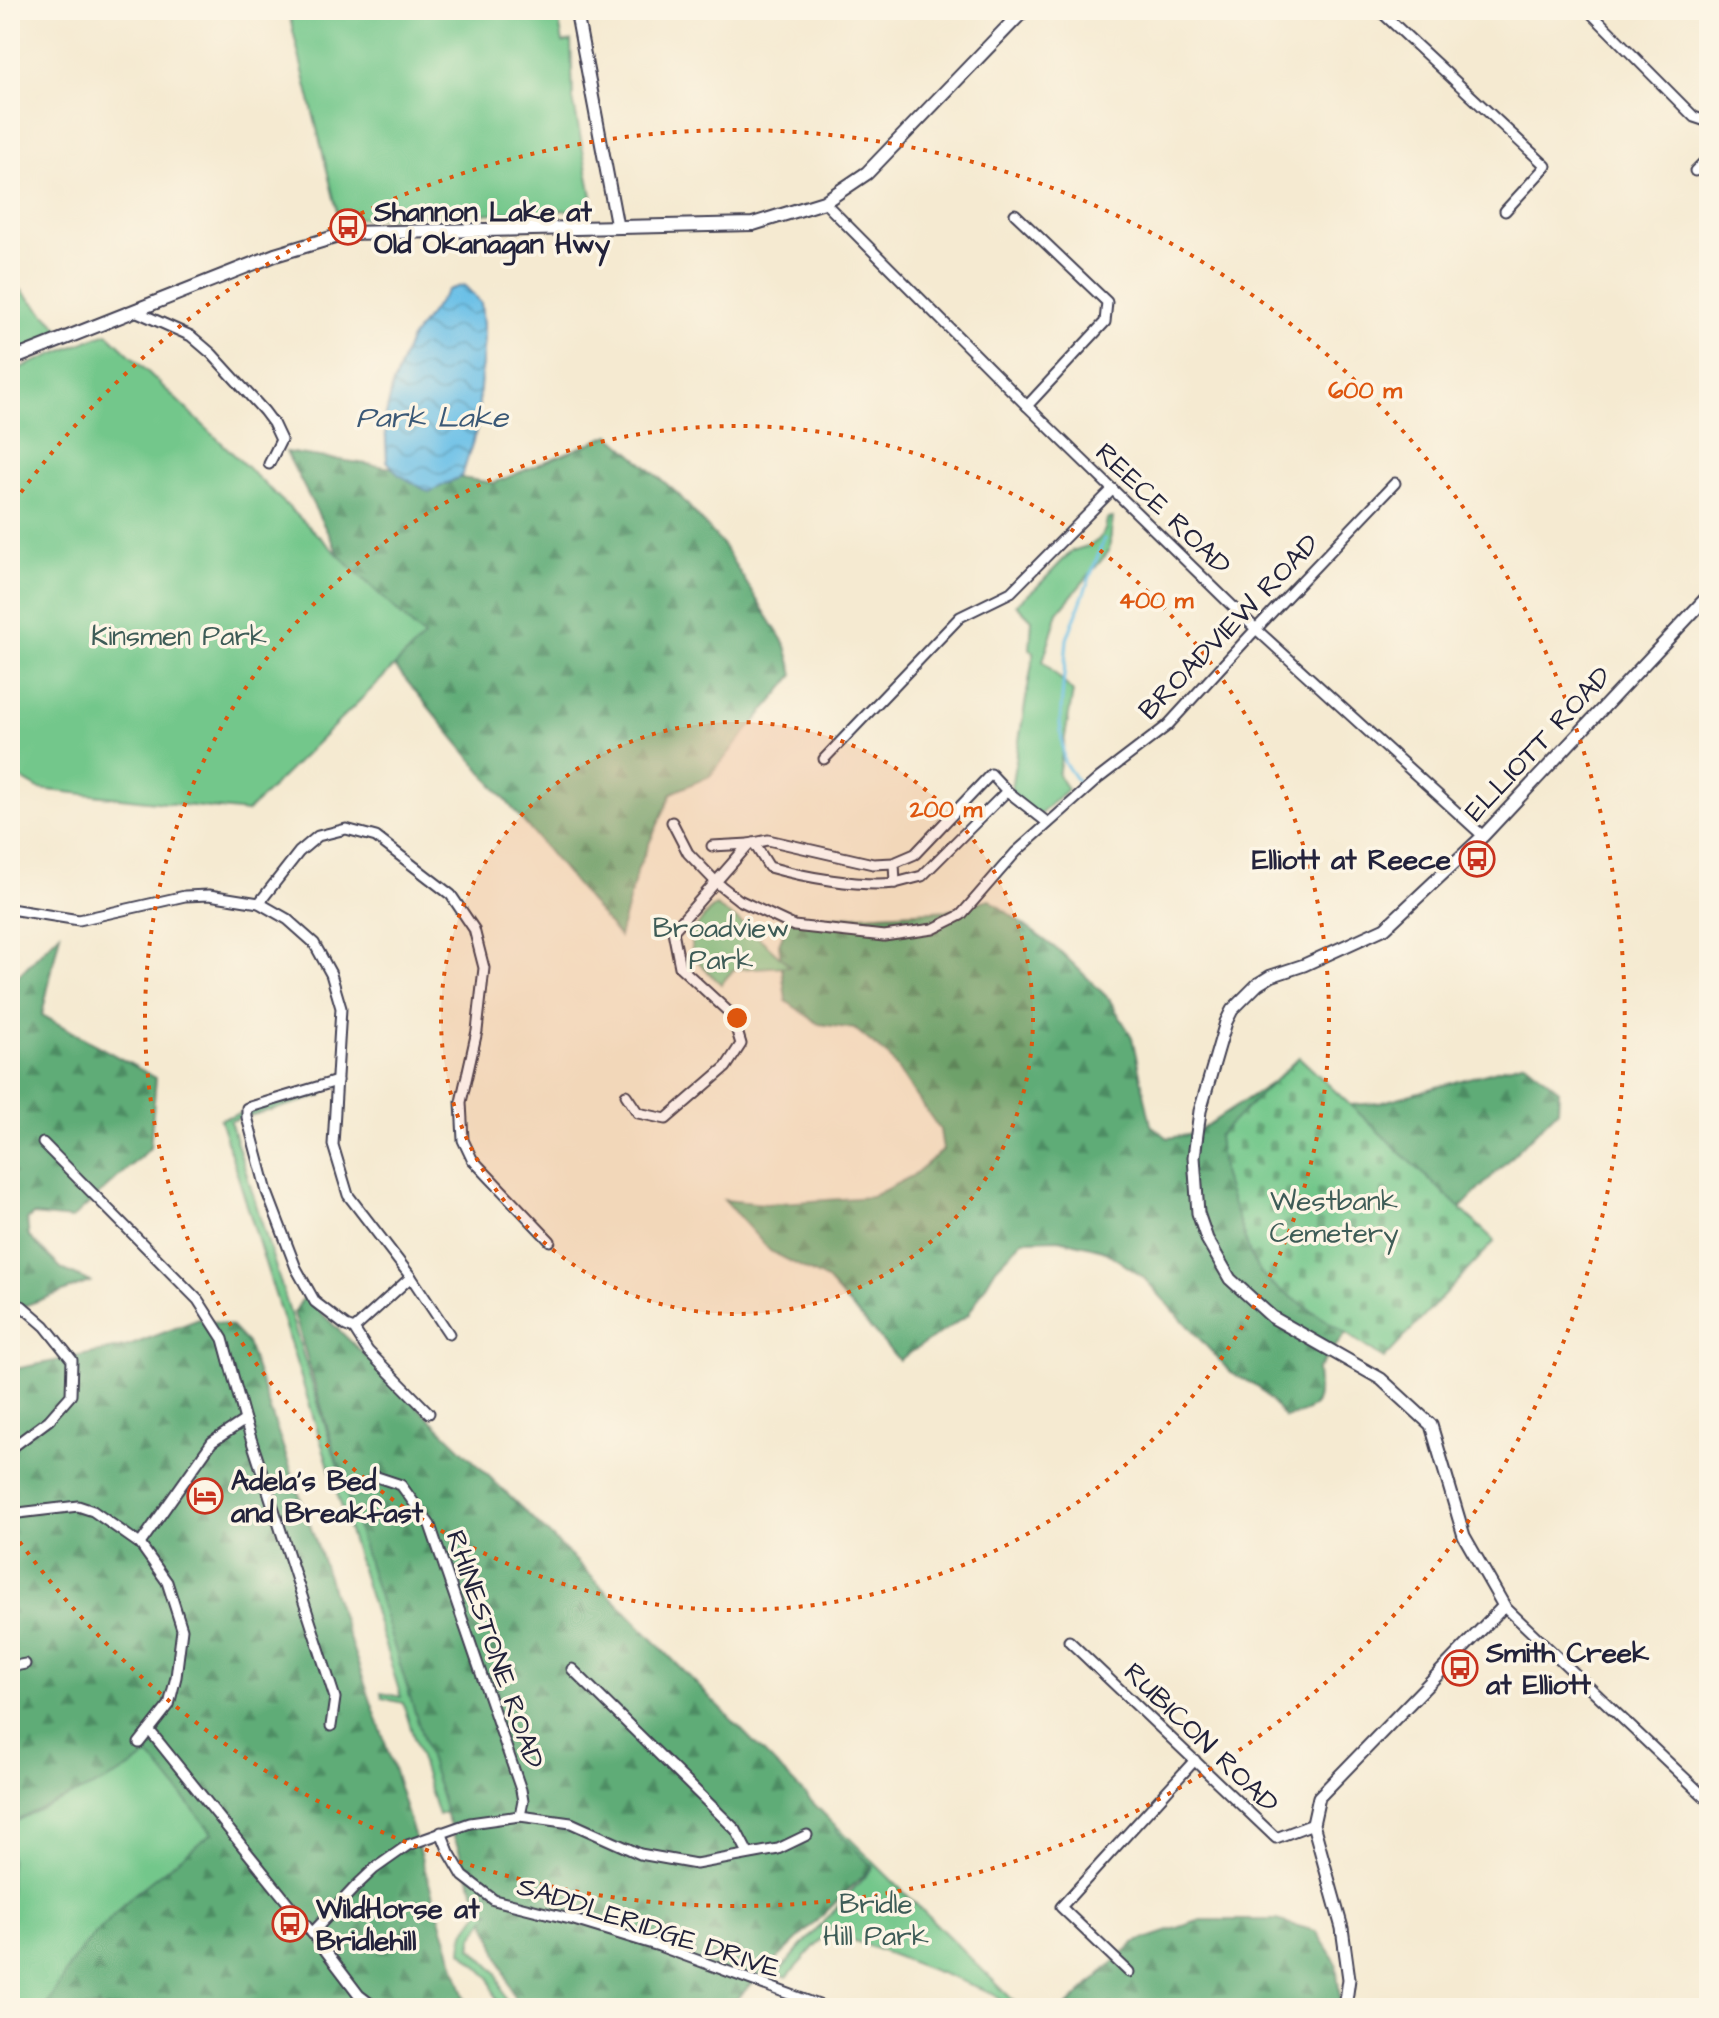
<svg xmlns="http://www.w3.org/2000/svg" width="1719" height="2018" font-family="'Architects Daughter',sans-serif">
<defs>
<pattern id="forest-firs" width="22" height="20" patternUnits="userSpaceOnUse" patternTransform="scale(2)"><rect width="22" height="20" fill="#5eac77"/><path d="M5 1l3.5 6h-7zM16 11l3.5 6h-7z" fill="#4d8c63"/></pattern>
<pattern id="cemetery-stones" width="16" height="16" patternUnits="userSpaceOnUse" patternTransform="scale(2)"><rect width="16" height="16" fill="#73c78b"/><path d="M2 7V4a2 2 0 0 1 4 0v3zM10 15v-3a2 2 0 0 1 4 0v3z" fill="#5ea173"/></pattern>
<pattern id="water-waves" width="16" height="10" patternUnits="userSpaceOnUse" patternTransform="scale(2)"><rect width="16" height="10" fill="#6ac0e7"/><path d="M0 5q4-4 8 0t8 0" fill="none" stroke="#579cbc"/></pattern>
</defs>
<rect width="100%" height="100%" fill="#fcf5e5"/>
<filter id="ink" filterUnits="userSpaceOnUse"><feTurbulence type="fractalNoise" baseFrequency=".0125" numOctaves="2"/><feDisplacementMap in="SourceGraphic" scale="16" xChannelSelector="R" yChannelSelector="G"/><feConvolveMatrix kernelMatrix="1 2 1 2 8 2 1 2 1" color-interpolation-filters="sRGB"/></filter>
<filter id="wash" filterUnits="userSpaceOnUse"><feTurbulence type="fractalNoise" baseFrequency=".006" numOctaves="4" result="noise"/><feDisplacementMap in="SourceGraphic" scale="32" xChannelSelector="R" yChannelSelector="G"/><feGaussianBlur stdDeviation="1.8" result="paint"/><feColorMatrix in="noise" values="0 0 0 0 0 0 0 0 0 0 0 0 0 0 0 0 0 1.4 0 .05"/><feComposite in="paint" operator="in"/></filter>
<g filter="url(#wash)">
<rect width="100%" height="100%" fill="#f5ead1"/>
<g fill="url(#forest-firs)" stroke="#406759" stroke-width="2">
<path d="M610,435L678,494L722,544L786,646L794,675L710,776L672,793L638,868L619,937L382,651L381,636L286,452L494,483Z"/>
<path d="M989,899L1062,953L1109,999L1132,1037L1151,1125L1168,1138L1194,1134L1270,1084L1305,1108L1380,1103L1525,1062L1559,1090L1558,1110C1475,1194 1388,1276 1317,1370C1320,1407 1319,1407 1285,1418L1259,1387L1231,1373L1143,1277L1103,1250L1059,1239L1023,1240L996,1268L968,1315L899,1360L827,1280L770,1251L724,1200L766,1204L871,1197L912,1176L943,1150L940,1130L889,1057L855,1029L819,1024L786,1001L779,944L789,919L951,910Z"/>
<path d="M60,933L42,1015L156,1078L150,1148L72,1219L33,1215L27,1220L29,1237L62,1269L90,1282L10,1311V984Z"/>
<path d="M304,1296L574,1559L874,1865L727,2008H518L419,1743L294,1313Z"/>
<path d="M199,1319L231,1326L247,1343L384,1739L468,2008H10V1370L129,1346Z"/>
<path d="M1201,1920H1276L1316,1931L1336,1962L1341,2008H1065L1134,1943Z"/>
</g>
<path fill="url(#cemetery-stones)" stroke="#4a7463" stroke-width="2" d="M1299,1057L1495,1241L1384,1359L1266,1280L1252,1259L1223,1176L1218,1136Z"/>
<g fill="#73c78b" stroke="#4a7463" stroke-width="2">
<path d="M288,10H557L563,43L571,41L573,99L592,196L588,207L577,210L339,219Z"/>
<path d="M10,279L63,332L10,356Z"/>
<path d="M107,333L424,637L247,812L39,789L10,772V372Z"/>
<path d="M1113,518L1109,551L1058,612L1043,661L1073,692L1058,775L1067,789L1034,820L1026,813L1011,788L1034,652L1030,649L1032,620L1016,604L1036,588L1072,551L1091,545L1098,540L1105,530L1107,519Z"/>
<path d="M716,906L745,925L790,966L734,969L721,984C703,967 679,951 698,925C704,917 708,910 716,906Z"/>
<path d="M323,1091V1096L230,1121L446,1812L438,1815L403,1703L382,1698L381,1693L401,1697L220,1119Z"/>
<path d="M149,1756L153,1759L212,1833L132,1896L86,1944L72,1962L45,2008H10V1825C52,1798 106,1789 145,1757Z"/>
<path d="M839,1828L1021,2008H1008L993,1993L844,1937L833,1926L787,1977L778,1973L873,1867L836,1830Z"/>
<path d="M482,1908L490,1912L473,1937L472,1948L497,1973L508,2008H499L489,1977L462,1951L464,1933Z"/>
</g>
<path fill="url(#water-waves)" stroke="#467191" stroke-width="2" d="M464,285L481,303L484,337L477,428L462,476L429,492L398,474L387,461L385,419L393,384L410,340L448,290Z"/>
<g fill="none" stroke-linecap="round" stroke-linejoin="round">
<path stroke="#6ac0e7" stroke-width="3" d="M1080,785L1064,762L1060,722L1067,639L1104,539"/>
</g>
</g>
<g filter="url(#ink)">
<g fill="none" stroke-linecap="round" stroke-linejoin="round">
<defs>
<g id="minor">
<path d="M1379,10L1546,166L1505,211"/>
<path d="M1588,10L1694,117L1709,122"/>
<path d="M1695,171L1709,157"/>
<path d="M824,202L1027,406L1256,629L1483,836"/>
<path d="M1015,214L1107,302L1105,322L1027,406"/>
<path d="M135,311L191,336L212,354L264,411L273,423L281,440L269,464"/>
<path d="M824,759L960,617L1011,592L1113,489"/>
<path d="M672,822L688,853L716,882L739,900L794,926L884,936L933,929L961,915L1016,852L1099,778L1167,726L1256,629L1395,483"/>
<path d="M754,843L769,867C804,877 859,887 895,883L894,863L915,854L991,774L1007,791L1048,823"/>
<path d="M712,846L749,844"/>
<path d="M895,883L922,876L1007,791"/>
<path d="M259,903L299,852L318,836L346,829L376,837L451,895L474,929L484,968L477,1031L461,1102L463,1140L472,1159L550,1241"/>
<path d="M10,909L79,920L185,896L209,895L259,903L287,919L314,943L331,974L341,1008L333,1145L348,1195L411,1277L449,1334"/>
<path d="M337,1081L247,1108V1117L267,1192L296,1268L315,1302L346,1326L354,1329L411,1277"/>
<path d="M626,1095L638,1113L666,1119L726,1067L741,1044L732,1015L680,967L673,931L749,844L768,840L873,864L894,863"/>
<path d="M43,1143L198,1300L223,1339L245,1420L335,1698L331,1726"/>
<path d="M10,1317L22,1306L45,1326L72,1360L71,1395L49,1420L10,1449"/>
<path d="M354,1329L368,1351L429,1413"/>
<path d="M374,1476L401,1485L430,1525L521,1790L523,1801L520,1816"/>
<path d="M10,1514L78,1506L93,1511L140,1544L167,1582L182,1629L176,1677L169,1705L139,1743"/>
<path d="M140,1544L212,1442L245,1420"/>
<path d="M1504,1606L1709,1801"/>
<path d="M1069,1641L1276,1838L1313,1824"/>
<path d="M10,1667L25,1664"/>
<path d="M572,1669L736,1830L748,1853"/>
<path d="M150,1731L312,1933L359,1995L376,2008"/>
<path d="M441,1832L449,1852L463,1876L494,1900L574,1920L659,1946L827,2008"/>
<path d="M312,1933L356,1886L374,1869L408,1845L470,1823L520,1816L571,1823L640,1854L696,1864L778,1849L807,1835"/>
<path d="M1129,1972L1061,1907L1195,1760"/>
</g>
<g id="tertiary">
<path d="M576,10L617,226"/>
<path d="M1345,2008L1349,1979L1342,1928L1313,1824L1319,1797L1504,1606L1464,1536L1431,1425L1381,1379L1272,1317L1230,1279L1207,1239L1198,1213L1194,1157L1200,1111L1226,1022L1232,1010L1258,984L1271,976L1304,965L1385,928L1483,836L1709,595"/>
</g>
<path id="secondary" d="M10,360L275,255L348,233L753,224L824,202L867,173L1024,10"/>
</defs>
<use href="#minor" stroke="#424052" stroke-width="13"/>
<use href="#tertiary" stroke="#424052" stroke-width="15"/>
<use href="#secondary" stroke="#424052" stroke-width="16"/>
<use href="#minor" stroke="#fff" stroke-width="9"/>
<use href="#tertiary" stroke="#fff" stroke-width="11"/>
<use href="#secondary" stroke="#fff" stroke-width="12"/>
</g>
</g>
<circle cx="737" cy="1018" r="296" fill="#de560e" fill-opacity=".12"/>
<g fill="none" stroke="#de560e" stroke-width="4" stroke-dasharray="4 8">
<circle cx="737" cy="1018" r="296"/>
<circle cx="737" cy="1018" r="592"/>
<path d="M14 502A888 888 0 1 1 14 1534"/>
</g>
<defs>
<symbol id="bus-ring" viewBox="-11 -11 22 22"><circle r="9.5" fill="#fcf5e5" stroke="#c8321e" stroke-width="1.5"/><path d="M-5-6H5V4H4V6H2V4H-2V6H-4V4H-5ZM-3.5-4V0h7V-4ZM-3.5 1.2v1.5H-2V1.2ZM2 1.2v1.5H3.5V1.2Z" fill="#c8321e"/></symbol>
<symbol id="hotel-ring" viewBox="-11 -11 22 22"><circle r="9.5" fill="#fcf5e5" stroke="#c8321e" stroke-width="1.5"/><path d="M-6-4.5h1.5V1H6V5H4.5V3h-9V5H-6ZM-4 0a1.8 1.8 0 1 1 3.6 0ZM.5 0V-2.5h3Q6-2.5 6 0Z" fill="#c8321e"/></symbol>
</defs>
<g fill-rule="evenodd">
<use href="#bus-ring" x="328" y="207" width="40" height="40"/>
<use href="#bus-ring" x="1457" y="839" width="40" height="40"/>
<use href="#hotel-ring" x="185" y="1476" width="40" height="40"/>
<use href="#bus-ring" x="1440" y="1648" width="40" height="40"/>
<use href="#bus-ring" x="270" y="1904" width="40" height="40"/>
</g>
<g text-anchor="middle" stroke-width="7" stroke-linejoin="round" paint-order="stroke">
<g font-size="28" font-weight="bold" fill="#22223b" stroke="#fcf5e5" text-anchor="start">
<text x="374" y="221">Shannon Lake at<tspan x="374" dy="32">Old Okanagan Hwy</tspan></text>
<text x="1451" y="869" text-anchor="end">Elliott at Reece</text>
<text x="231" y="1490">Adela's Bed<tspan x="231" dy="32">and Breakfast</tspan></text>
<text x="1486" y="1662">Smith Creek<tspan x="1486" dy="32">at Elliott</tspan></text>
<text x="316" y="1918">WildHorse at<tspan x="316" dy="32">Bridlehill</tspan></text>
</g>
<g font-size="28" fill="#22223b" stroke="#fcf5e5">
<text transform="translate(1164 508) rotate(44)" y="10">REECE ROAD</text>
<text transform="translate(1228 626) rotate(-46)" y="10">BROADVIEW ROAD</text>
<text transform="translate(1537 743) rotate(-47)" y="10">ELLIOTT ROAD</text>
<text transform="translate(496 1649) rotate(71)" y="10">RHINESTONE ROAD</text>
<text transform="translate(1202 1737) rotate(44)" y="10">RUBICON ROAD</text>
<text transform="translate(649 1926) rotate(18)" y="10">SADDLERIDGE DRIVE</text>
</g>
<g font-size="28" fill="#3e5c57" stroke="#fcf5e5">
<text x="179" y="645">Kinsmen Park</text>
<text x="721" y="937">Broadview<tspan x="721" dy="32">Park</tspan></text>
<text x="1334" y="1210">Westbank<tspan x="1334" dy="32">Cemetery</tspan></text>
<text x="876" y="1913">Bridle<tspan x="876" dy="32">Hill Park</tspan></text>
</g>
<g font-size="30" font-style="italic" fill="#3b5977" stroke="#fcf5e5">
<text x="432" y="427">Park Lake</text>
</g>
</g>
<circle cx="737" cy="1018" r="12" fill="#de560e" stroke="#fcf5e5" stroke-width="4"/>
<g font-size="24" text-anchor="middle" font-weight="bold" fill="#de560e" stroke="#fcf5e5" stroke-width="7" stroke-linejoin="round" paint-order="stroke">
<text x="1365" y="398">600 m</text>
<text x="1156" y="608">400 m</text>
<text x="946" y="817">200 m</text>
</g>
<rect width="1719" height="2018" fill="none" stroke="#fcf5e5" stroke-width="40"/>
</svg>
